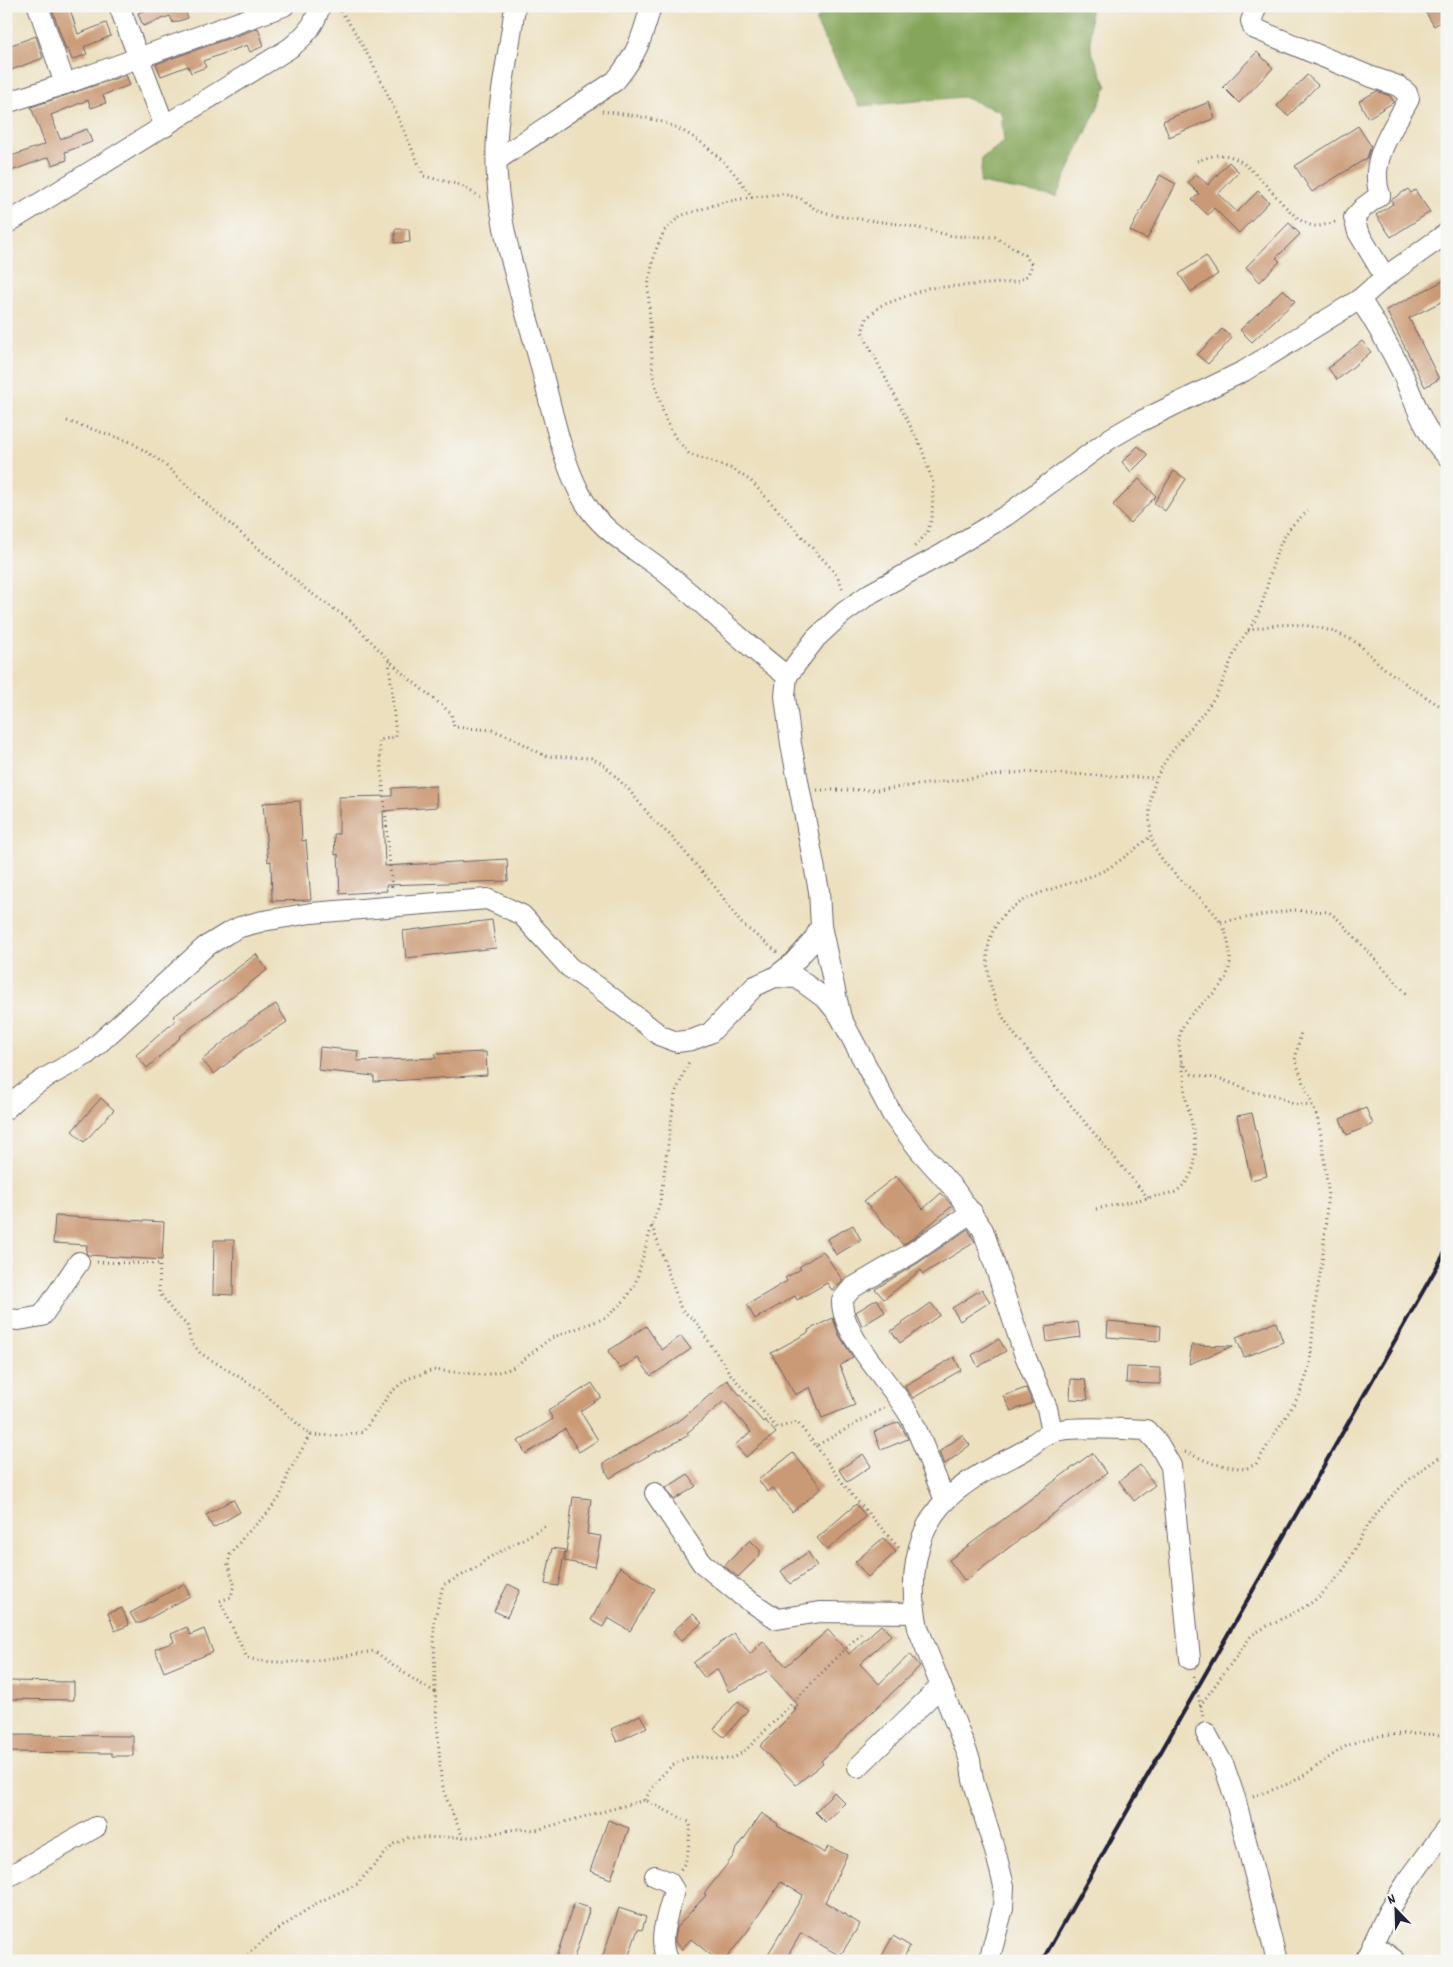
<svg xmlns="http://www.w3.org/2000/svg" width="1453" height="1967" font-family="Dekko,sans-serif">
<rect width="100%" height="100%" fill="#f6f6f2"/>
<filter id="ink" filterUnits="userSpaceOnUse"><feTurbulence type="fractalNoise" baseFrequency=".02" numOctaves="2"/><feDisplacementMap in="SourceGraphic" scale="10" xChannelSelector="R" yChannelSelector="G"/><feConvolveMatrix kernelMatrix="1 2 1 2 8 2 1 2 1" color-interpolation-filters="sRGB"/></filter>
<filter id="wash" filterUnits="userSpaceOnUse"><feTurbulence type="fractalNoise" baseFrequency=".0096" numOctaves="4" result="noise"/><feDisplacementMap in="SourceGraphic" scale="20" xChannelSelector="R" yChannelSelector="G"/><feGaussianBlur stdDeviation="1.12" result="paint"/><feColorMatrix in="noise" values="0 0 0 0 0 0 0 0 0 0 0 0 0 0 0 0 0 1.4 0 .05"/><feComposite in="paint" operator="in"/></filter>
<g filter="url(#wash)">
<rect width="100%" height="100%" fill="#ece0bf"/>
<path fill="#85a65a" stroke="#54644a" d="M824,6H1090L1091,50L1107,87L1056,197L980,183L982,158L1004,142L1001,112L963,97L859,106L816,22Z"/>
<g id="blocks">
<g fill="#ca9a76">
<path d="M51,6H69L78,34L106,23L111,36L84,47L87,54L72,60L68,49L66,50Z"/>
<path d="M156,6H193V8L185,11L188,18L173,23L170,16L143,26L138,13Z"/>
<path d="M1422,6H1447V18L1434,26Z"/>
<path d="M258,28L264,46L250,52L247,45L203,61L206,67L191,73L188,66L161,76L156,64Z"/>
<path d="M36,36L43,58L6,72V47Z"/>
<path d="M1257,52L1273,68L1239,103L1223,87Z"/>
<path d="M126,75L130,85L103,95L106,103L91,108L88,100L51,115L60,139L87,129L92,142L65,152L67,160L52,165L49,157L6,173V158L45,144L31,107Z"/>
<path d="M1307,75L1318,85L1288,116L1277,106Z"/>
<path d="M1377,91L1390,96L1394,102L1368,118L1359,101Z"/>
<path d="M1209,102L1215,118L1169,137L1163,121Z"/>
<path d="M1358,126L1371,146L1367,158L1312,192L1295,166Z"/>
<path d="M1229,162L1239,172L1218,194L1237,212L1258,191L1269,202L1239,233L1214,208L1208,215L1192,200L1199,194L1188,183L1196,174L1208,185Z"/>
<path d="M1160,175L1176,184L1147,239L1130,231Z"/>
<path d="M1408,189L1411,193L1415,190L1430,212L1391,237L1376,215L1393,204L1391,200Z"/>
<path d="M1289,223L1300,234L1276,258L1280,261L1260,282L1246,267Z"/>
<path d="M395,229H409L410,242L395,243Z"/>
<path d="M1206,256L1218,274L1191,292L1179,274Z"/>
<path d="M1447,279V299L1409,318L1439,379L1425,387L1386,310Z"/>
<path d="M1283,289L1295,301L1252,342L1240,330Z"/>
<path d="M1222,329L1232,338L1208,364L1197,355Z"/>
<path d="M1362,341L1371,352L1337,380L1328,368Z"/>
<path d="M1138,446L1148,455L1131,472L1122,462Z"/>
<path d="M1174,471L1186,479L1165,511L1154,503Z"/>
<path d="M1139,479L1156,496L1130,523L1113,505Z"/>
<path d="M436,786L437,807L383,811L385,866L507,859L508,881L386,885L387,891L340,894L338,854L335,855L334,834H339V797L392,796V788Z"/>
<path d="M300,801L302,841L306,840L311,900L272,901L271,861L268,862L263,803Z"/>
<path d="M492,920L496,948L406,958L403,931Z"/>
<path d="M256,954L267,970L179,1037L180,1038L147,1068L136,1055L176,1020L173,1017Z"/>
<path d="M276,1004L287,1022L249,1046L214,1074L202,1060L249,1021Z"/>
<path d="M320,1047L358,1051L357,1061L436,1058L435,1054L486,1052L487,1075L374,1082V1076L318,1070Z"/>
<path d="M101,1098L114,1110L84,1142L72,1131Z"/>
<path d="M1366,1108L1373,1124L1347,1135L1340,1119Z"/>
<path d="M1252,1113L1267,1176L1251,1180L1237,1116Z"/>
<path d="M896,1176L923,1209L941,1193L952,1206L921,1232L903,1245L864,1201Z"/>
<path d="M55,1216L164,1222L162,1260L88,1255L86,1253L87,1245L53,1243Z"/>
<path d="M853,1225L861,1240L836,1255L827,1239Z"/>
<path d="M968,1229L975,1242L923,1274L921,1270L884,1299L875,1289L918,1263Z"/>
<path d="M214,1240H234L233,1295L213,1294Z"/>
<path d="M823,1251L843,1281L839,1285L832,1290L827,1283L797,1300L795,1296L755,1319L747,1305L787,1281L785,1278L801,1269L799,1267Z"/>
<path d="M982,1289L990,1302L960,1321L952,1308Z"/>
<path d="M877,1299L885,1312L862,1326L856,1312Z"/>
<path d="M931,1303L940,1315L900,1343L891,1331Z"/>
<path d="M833,1318L839,1335L853,1357L840,1366L855,1405L822,1418L810,1387L795,1395L771,1353L809,1332L808,1330Z"/>
<path d="M1108,1321L1161,1326L1160,1341L1107,1337Z"/>
<path d="M1078,1322L1080,1337L1047,1342L1045,1327Z"/>
<path d="M1276,1322L1283,1342L1244,1357L1236,1337Z"/>
<path d="M646,1326L662,1350L681,1336L691,1349L651,1376L638,1358L620,1369L608,1351Z"/>
<path d="M999,1339L1006,1351L978,1367L972,1355Z"/>
<path d="M1192,1345L1233,1346L1189,1364Z"/>
<path d="M954,1357L961,1370L913,1398L904,1386Z"/>
<path d="M1127,1367L1160,1368V1384L1126,1383Z"/>
<path d="M1071,1379L1085,1380L1088,1400L1070,1399Z"/>
<path d="M727,1380L763,1422L765,1420L776,1433L746,1457L735,1445L751,1432L724,1401L687,1433L689,1435L659,1451L658,1450L610,1478L604,1468V1463L682,1419Z"/>
<path d="M592,1383L601,1397L580,1411L598,1440L579,1452L565,1429L526,1454L518,1441L553,1419L548,1411Z"/>
<path d="M1026,1388L1032,1403L1011,1411L1003,1396Z"/>
<path d="M899,1422L908,1439L881,1450L874,1432Z"/>
<path d="M962,1435L970,1445L944,1465L939,1452Z"/>
<path d="M793,1453L822,1488L792,1512L773,1488L768,1492L758,1480Z"/>
<path d="M1092,1453L1107,1473L965,1581L949,1560Z"/>
<path d="M863,1454L871,1466L847,1482L839,1470Z"/>
<path d="M1140,1465L1155,1485L1134,1501L1119,1481Z"/>
<path d="M688,1474L696,1486L674,1500L666,1488Z"/>
<path d="M573,1497L591,1499L587,1534L601,1536L595,1567L565,1561Z"/>
<path d="M233,1499L240,1512L213,1528L206,1515Z"/>
<path d="M856,1504L866,1516L827,1550L817,1538Z"/>
<path d="M883,1538L896,1552L868,1577L855,1562Z"/>
<path d="M750,1540L760,1550V1555L738,1577L724,1566Z"/>
<path d="M552,1548L565,1550L558,1586L545,1584Z"/>
<path d="M808,1552L817,1566L790,1584L781,1571Z"/>
<path d="M620,1567L655,1589L630,1631L608,1618L603,1627L591,1620Z"/>
<path d="M184,1584L190,1596L141,1623H136L130,1613Z"/>
<path d="M508,1584L520,1590L507,1617L494,1611Z"/>
<path d="M122,1608L129,1625L115,1631L108,1613Z"/>
<path d="M693,1614L702,1623L681,1641L673,1631Z"/>
<path d="M881,1625L891,1635L860,1664L879,1684L910,1654L920,1666L821,1761L823,1763L796,1785L760,1746L796,1710L794,1708L798,1705L767,1671L729,1692L717,1669L705,1678L693,1663L734,1633L750,1654L763,1641L786,1666L828,1630L849,1654Z"/>
<path d="M187,1627L190,1635L204,1629L213,1652L164,1672L155,1649L174,1642L171,1634Z"/>
<path d="M6,1681L74,1682V1700L6,1699Z"/>
<path d="M738,1701L748,1710L724,1737L714,1729Z"/>
<path d="M640,1715L647,1727L617,1742L611,1729Z"/>
<path d="M6,1735L133,1736V1756H112V1753L6,1752Z"/>
<path d="M834,1792L845,1803L825,1822L815,1812Z"/>
<path d="M762,1813L778,1824L777,1826L825,1853L828,1846L847,1855L825,1902L860,1924L840,1956L801,1933L785,1961H764L803,1895L781,1882L747,1932L724,1961H718L691,1939L682,1949L675,1942L676,1928L706,1895L704,1894L735,1854L734,1853Z"/>
<path d="M608,1820L629,1828L611,1879L590,1871Z"/>
<path d="M574,1903L590,1908L573,1961H555Z"/>
<path d="M619,1908L646,1917L642,1930L638,1929L627,1961H601Z"/>
<path d="M893,1936L910,1946L902,1961H879Z"/>
</g>
</g>
</g>
<g filter="url(#ink)">
<use href="#blocks" fill-opacity="0" stroke="#696469" stroke-width="1"/>
<g fill="none" stroke-linecap="round" stroke-linejoin="round">
<defs>
<g id="minor">
<path d="M38,6L65,84"/>
<path d="M119,6L165,127"/>
<path d="M515,6C508,63 493,119 497,177C501,239 524,303 540,363C551,406 564,474 590,510C608,535 638,551 662,570C705,604 743,643 787,676"/>
<path d="M1257,6L1251,21L1253,28L1369,76L1398,86L1407,93L1409,99C1393,129 1368,160 1380,195L1364,207L1354,218L1358,232L1385,277"/>
<path d="M6,103L65,84L284,6"/>
<path d="M497,160L615,81C637,55 642,38 651,6"/>
<path d="M6,224L290,48C305,36 315,25 320,6"/>
<path d="M1360,299C1375,322 1389,346 1401,370C1414,399 1424,434 1447,456"/>
<path d="M821,926L841,1018L893,1116L921,1152L955,1190L983,1230L1024,1353L1047,1408L1052,1432"/>
<path d="M775,977L797,978L827,1000L840,1016"/>
<path d="M6,1109L22,1094L47,1077L86,1055L205,947L228,933L240,927L263,921L311,913L487,899L522,915L569,967L598,987L661,1036L677,1042L692,1040L710,1033L755,986L775,977L794,962L813,941L821,926L819,891L791,744L785,696L787,676L816,638L843,613L871,593L941,555L1007,515L1111,438L1137,423L1244,371L1360,299L1385,277L1447,233"/>
<path d="M6,1319L19,1320L42,1316L79,1262"/>
<path d="M655,1493L702,1563L742,1596L777,1619L820,1612L915,1613"/>
<path d="M945,1500C933,1473 924,1443 910,1416C891,1382 841,1337 842,1300L852,1288L912,1253L972,1212"/>
<path d="M1206,1733L1224,1766L1235,1798L1277,1961"/>
<path d="M858,1767L941,1686"/>
<path d="M655,1876L669,1882L674,1890C669,1913 656,1939 668,1961"/>
<path d="M6,1878L96,1827"/>
<path d="M1374,1945L1396,1961"/>
<path d="M989,1961L1003,1908L1004,1886L997,1858L973,1780L970,1760L918,1628C909,1585 913,1532 946,1500C967,1479 995,1466 1020,1453C1031,1447 1041,1436 1052,1432C1067,1426 1128,1429 1146,1430L1158,1443L1171,1466L1190,1659"/>
<path d="M1365,1961L1388,1912L1407,1882L1447,1828"/>
</g>
</defs>
<use href="#minor" stroke="#696469" stroke-width="22"/>
<g stroke="#696469" stroke-width="3" stroke-dasharray="1 4" stroke-linecap="butt">
<path d="M338,7C375,58 398,119 424,176L460,185L480,197"/>
<path d="M602,111C622,114 643,116 662,122C700,135 730,164 752,197L782,194L800,198L815,209L837,216L905,225L953,236L995,237L1025,255L1032,265L1028,275L1017,282L928,288L880,306L867,318L862,332L922,449L933,483L932,518L927,533L914,547"/>
<path d="M1197,161C1204,159 1213,155 1220,155C1255,153 1286,225 1316,226C1324,226 1331,223 1338,221"/>
<path d="M752,197L724,202L680,216L664,231L655,252L648,286L653,376L665,419L675,437L689,454L733,469L751,481L830,567L839,579L843,591"/>
<path d="M67,421L131,442L162,462L208,505L308,591L349,619L401,672L451,713L454,727L492,730L511,737L545,756L591,758L603,764L629,790L654,821L671,836L716,888L741,923L777,952"/>
<path d="M1248,631C1282,620 1320,623 1352,640C1364,647 1373,659 1384,668C1404,683 1425,697 1447,710"/>
<path d="M389,661L396,737L379,740L392,889"/>
<path d="M817,790H877L1023,772L1156,778"/>
<path d="M1221,922L1293,910L1329,912L1340,921L1408,995"/>
<path d="M1182,1062L1192,1074L1221,1079L1253,1092L1275,1095L1293,1104L1313,1106"/>
<path d="M1148,1198C1111,1153 1073,1109 1037,1063C1026,1048 1012,1033 1003,1017C987,987 977,941 1005,914C1031,889 1073,886 1105,870C1121,861 1136,848 1151,836"/>
<path d="M1096,1209L1175,1192C1209,1169 1192,1128 1185,1095C1184,1088 1185,1082 1184,1075C1182,1065 1180,1055 1179,1044C1178,1005 1232,998 1230,957C1229,946 1227,932 1221,923C1206,896 1155,867 1151,835C1148,817 1149,795 1157,777C1169,749 1194,727 1212,701C1223,686 1227,668 1235,652C1239,641 1248,632 1254,622C1269,595 1269,560 1286,534C1291,525 1300,518 1308,511"/>
<path d="M652,1226L681,1309L695,1321L731,1375L777,1428L797,1422L816,1446L884,1408"/>
<path d="M97,1262L160,1264L159,1292L174,1313L187,1325L191,1341L200,1353L259,1389L310,1435L340,1436L363,1432L391,1392L407,1379L433,1370L484,1375L507,1370L514,1367L551,1338L605,1318L624,1301L635,1285L652,1225L660,1203L675,1094L690,1059"/>
<path d="M310,1435L289,1472L280,1497L266,1515L245,1535L230,1555L228,1564L234,1584L231,1597L220,1601L247,1658C289,1668 332,1658 374,1651L414,1680L435,1692"/>
<path d="M816,1446L850,1493L901,1550"/>
<path d="M1185,1452L1214,1464L1245,1469L1256,1464L1298,1397L1304,1383L1310,1364L1315,1305L1323,1255L1328,1190L1321,1135L1317,1117L1295,1060L1301,1032"/>
<path d="M1194,1676L1203,1717"/>
<path d="M1200,1706L1251,1636C1273,1620 1303,1613 1323,1593C1331,1585 1341,1574 1347,1564C1353,1553 1358,1541 1365,1530C1386,1498 1413,1473 1447,1453"/>
<path d="M1253,1796C1271,1790 1290,1785 1306,1774C1320,1765 1337,1750 1351,1744C1382,1731 1414,1734 1447,1735"/>
<path d="M645,1800C654,1784 667,1765 685,1759C700,1753 717,1762 732,1758C737,1757 742,1752 746,1750L863,1631"/>
<path d="M463,1838L445,1795L441,1778L435,1692L434,1622L443,1585L478,1567L485,1560L548,1525"/>
<path d="M240,1961L269,1936L299,1915L317,1903L357,1884L394,1844L408,1838L475,1837L516,1829L536,1830L645,1800L689,1822L691,1828C687,1843 691,1857 680,1870"/>
</g>
<use href="#minor" stroke="#fff" stroke-width="20"/>
<path stroke="#22223b" stroke-width="4" d="M1042,1961L1447,1249"/>
</g>
</g>
<rect width="1453" height="1967" fill="none" stroke="#f6f6f2" stroke-width="25"/>
<g transform="translate(1396 1910) rotate(337)" stroke="#f6f6f2" stroke-width="4" paint-order="stroke">
<path d="M0-4L9 19L0 12L-9 19Z" fill="#22223b"/>
<text y="-8" font-size="14" font-weight="bold" text-anchor="middle" fill="#22223b">N</text>
</g>
</svg>
